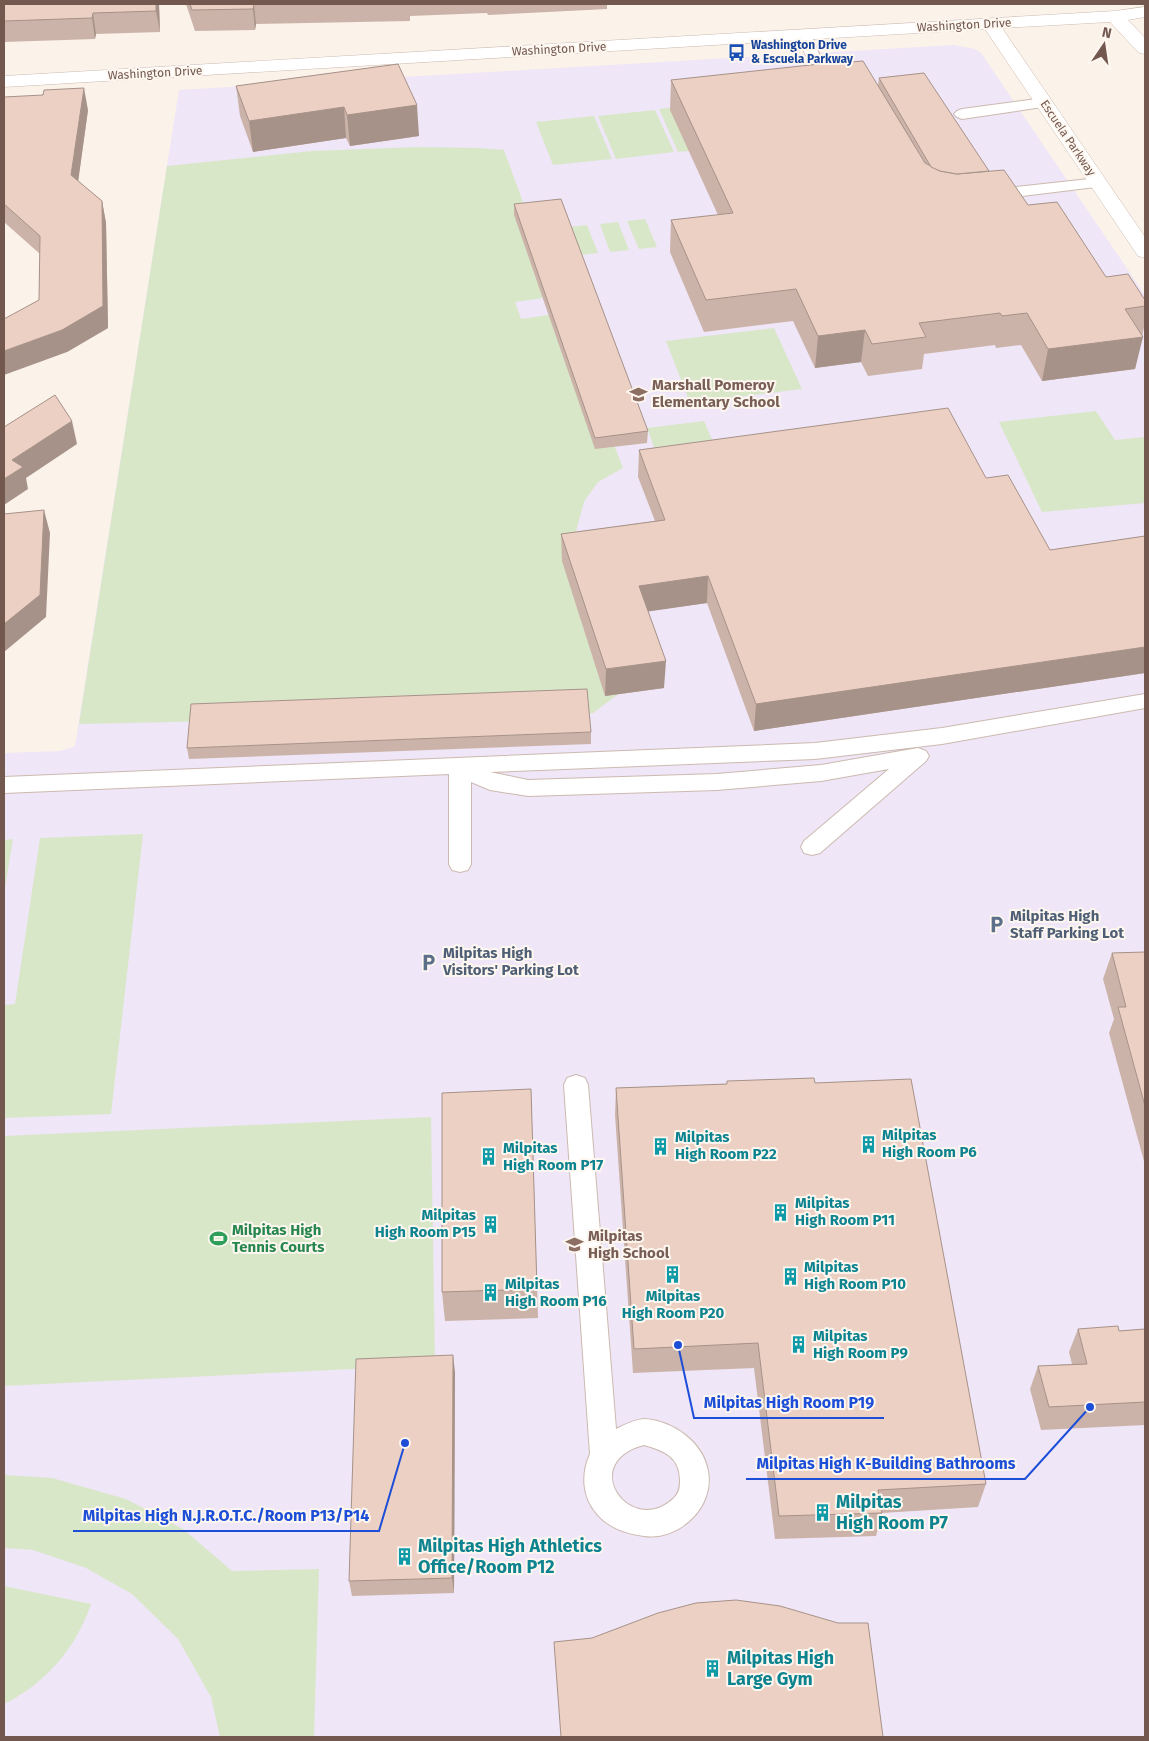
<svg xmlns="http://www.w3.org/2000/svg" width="1149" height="1741" font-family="'Fira Sans',sans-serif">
<rect width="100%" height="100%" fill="#fbf2ea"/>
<path fill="#efe6f7" d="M954,45L975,49L981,53L1145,295V1737H4V753L61,751L75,746L179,90Z"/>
<g fill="#d9e7c9">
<path d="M715,103L736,146L678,152L659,109Z"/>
<path d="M655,110L674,152L616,159L598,116Z"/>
<path d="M594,116L612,159L553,165L536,122Z"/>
<path d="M418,147L479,148L504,150L557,296L515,302L521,319L562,313L623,468L598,482L584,502L574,539L632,684L593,713L79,724L167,166L312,151Z"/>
<path d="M645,219L657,247L639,249L627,221Z"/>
<path d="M618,222L629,250L610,252L600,224Z"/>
<path d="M587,225L598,253L580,255L569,227Z"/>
<path d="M774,328L802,389L690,403L666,341Z"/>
<path d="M1096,411L1115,440L1145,437V503L1042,512L999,422Z"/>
<path d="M704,421L720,458L661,466L647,428Z"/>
<path d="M143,834L111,1114L4,1118V1005L15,1004L40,838Z"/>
<path d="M13,839L4,894V840Z"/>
<path d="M431,1117L435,1365L4,1386V1136Z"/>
<path d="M4,1475L52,1478L126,1499L183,1529L232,1571L319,1569L314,1737H220L211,1697L178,1639L132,1594L86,1568L33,1550L4,1548Z"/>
<path d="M4,1586L91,1604C76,1648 46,1683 4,1704Z"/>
</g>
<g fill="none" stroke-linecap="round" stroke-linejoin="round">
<defs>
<g id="service">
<path d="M804,31L809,32L811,35C815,43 818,55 824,61C832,68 847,67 854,75L851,78C844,80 839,78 832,75C808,68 806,56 797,35L799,32Z"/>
<path d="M1044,98L1049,100L1052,103L1049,106L962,119L957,117L954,114L957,111L962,109Z"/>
<path d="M1098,178L1104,180L1106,183L1104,186L990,200L984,198L982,195L984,192L990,190Z"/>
<path d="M1145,694V708L942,744L815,759L490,772L528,780L717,774L821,765L918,748L926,751L929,756L926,761L820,853L812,855L804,853L801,847L804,841L889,769L821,781L717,790L528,796L490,790L471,782V864L468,870L460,872L452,870L449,864V774L4,793V777L815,743L942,728Z"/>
<path d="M576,1075L585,1078L588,1085L616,1429C624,1425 636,1419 645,1419C673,1421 703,1442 708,1471C715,1507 679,1541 644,1536C627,1534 609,1528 597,1514C582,1497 581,1474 590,1454L564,1085L567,1078ZM644,1445C665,1451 680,1457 680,1481C680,1488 679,1493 674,1498C631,1539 576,1463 644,1445Z"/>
</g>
<path id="tertiary" d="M1145,7V17L1128,20L1145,38V54L1139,53L1110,22L1002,28L1145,237V258L1138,256L985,29L4,87V76L1115,11Z"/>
</defs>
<use href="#service" stroke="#ccbab0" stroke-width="2"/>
<use href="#tertiary" stroke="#ccbab0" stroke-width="1"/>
<use href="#service" fill="#fff" fill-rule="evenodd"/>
<use href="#tertiary" fill="#fff" fill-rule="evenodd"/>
</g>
<g fill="#ccb3a9">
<path d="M4,4H159L160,32L96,34L95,39L4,42Z"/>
<path d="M186,4H637H607V9L488,15L487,13L410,16V21L256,24L255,30L195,31Z"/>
<path d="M839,63L878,85L879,78L1028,205L1106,277L1145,300V323L1135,369L1042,381L1021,345L996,348L995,345L924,354L922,369L868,376L861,362L815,368L793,321L704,332L670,252L671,220L718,215L670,110L671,80Z"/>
<path d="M398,64L419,136L350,146L346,138L253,152L240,116L236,86Z"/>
<path d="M4,97L88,110L78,181L102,201L106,223L108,328L67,352L39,300L40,254L4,222Z"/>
<path d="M514,204L648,431L647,443L595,449L514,215Z"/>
<path d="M639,450L986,478L1050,550L1145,536V673L754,731L707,603L648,611L664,688L605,696L562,561L561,534L655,521L638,477Z"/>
<path d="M591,732V744L189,759L187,748Z"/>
<path d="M1145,952V1165L1109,1033L1114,1019L1103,979L1112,953Z"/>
<path d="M727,1081L815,1083L986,1484L978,1507L882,1513L876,1536L775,1539L754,1368L633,1373L615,1115L616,1088L727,1084Z"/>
<path d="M531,1089L538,1318L445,1321L442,1292Z"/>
<path d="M1078,1329L1119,1331L1145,1329V1425L1041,1430L1030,1389L1038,1366L1072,1364L1069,1352Z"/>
<path d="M455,1372L454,1593L352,1596L349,1581Z"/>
</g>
<g fill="#a69289">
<path d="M156,4H159L160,32L156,11Z"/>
<path d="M254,4L256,24L255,30L253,9Z"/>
<path d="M93,13L96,34L95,39L92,18Z"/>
<path d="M84,88L88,110L76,197L71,175Z"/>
<path d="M417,105L419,136L350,146L347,115Z"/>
<path d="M344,107L346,138L253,152L249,121Z"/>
<path d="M102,201L106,223L108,328L67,352L4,375V351L62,330Z"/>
<path d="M865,330L861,362L815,368L818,336Z"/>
<path d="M1143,337L1135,369L1042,381L1048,349Z"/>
<path d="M72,421L77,444L26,478L28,489L4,505V479L12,460Z"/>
<path d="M44,510L50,533L46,617L4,652V624Z"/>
<path d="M708,576L707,603L638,613L639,586Z"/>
<path d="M1145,647V673L754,731L756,704Z"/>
<path d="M666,661L664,688L605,696L606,669Z"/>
<path d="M453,1355L455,1372L454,1593L452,1578Z"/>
</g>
<g fill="#edd0c4" stroke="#a69289">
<path d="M4,4H156V11L93,13L92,18L4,21Z"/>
<path d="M190,4H254L253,9L192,10Z"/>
<path d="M863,61L925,163L940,171L957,174L1004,170L1028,205L1057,202L1106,277L1128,274L1145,300V306L1125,309L1143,337L1048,349L1027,313L1002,316L1000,313L919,323L926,337L872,344L865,330L818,336L796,289L706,300L671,220L733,213L671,80L838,62L839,63Z"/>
<path d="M398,64L417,105L347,115L344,107L249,121L236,86Z"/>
<path d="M924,73L989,171L957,174L940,171L931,167L879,78Z"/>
<path d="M84,88L71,175L102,201L103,306L62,330L4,351V319L39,300L40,236L4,204V97L43,95L44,90Z"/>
<path d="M561,199L648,431L595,438L514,204Z"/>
<path d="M55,395L72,421L12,460L23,467L4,479V427Z"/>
<path d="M948,408L986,478L1008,475L1050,550L1145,536V647L756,704L708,576L639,586L666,661L606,669L561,534L665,520L639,450Z"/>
<path d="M44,510L40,595L4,624V514Z"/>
<path d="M587,689L591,732L187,748L191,704Z"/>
<path d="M1145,952V1106L1118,1007H1126L1112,953Z"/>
<path d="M814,1078L815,1083L911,1079L986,1484L878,1490L882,1513L779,1516L758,1343L634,1349L616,1088L727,1084V1081Z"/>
<path d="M531,1089L537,1289L442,1292V1093Z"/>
<path d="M1118,1326L1119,1331L1145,1329V1402L1049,1407L1038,1366L1087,1364L1078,1329Z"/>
<path d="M453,1355L452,1578L349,1581L356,1359Z"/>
<path d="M736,1600L780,1606L838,1623H868L883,1737H561L554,1642L592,1638L658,1613L696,1603Z"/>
</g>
<defs>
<symbol id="bus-bare" viewBox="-9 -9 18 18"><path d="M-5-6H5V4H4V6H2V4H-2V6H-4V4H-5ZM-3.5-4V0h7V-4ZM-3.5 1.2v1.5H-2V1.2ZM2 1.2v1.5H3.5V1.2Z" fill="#1a4fb4" stroke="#fdf7f0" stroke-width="2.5" paint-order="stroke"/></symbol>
<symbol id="school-bare" viewBox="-9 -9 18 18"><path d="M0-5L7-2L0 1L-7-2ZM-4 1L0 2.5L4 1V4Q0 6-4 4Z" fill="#8d6e63" stroke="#fdf7f0" stroke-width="2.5" paint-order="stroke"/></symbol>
<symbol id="parking-bare" viewBox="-9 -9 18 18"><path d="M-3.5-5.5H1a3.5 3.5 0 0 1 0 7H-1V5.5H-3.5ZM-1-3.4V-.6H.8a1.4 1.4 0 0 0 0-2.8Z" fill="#5c6f8a" stroke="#fdf7f0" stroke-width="2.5" paint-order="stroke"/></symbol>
<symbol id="building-bare" viewBox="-9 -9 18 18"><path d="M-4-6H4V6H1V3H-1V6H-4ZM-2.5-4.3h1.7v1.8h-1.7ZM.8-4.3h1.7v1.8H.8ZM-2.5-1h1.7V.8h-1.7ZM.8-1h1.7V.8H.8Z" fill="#0f9aa8" stroke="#fdf7f0" stroke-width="2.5" paint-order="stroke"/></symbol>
<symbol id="stadium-bare" viewBox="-9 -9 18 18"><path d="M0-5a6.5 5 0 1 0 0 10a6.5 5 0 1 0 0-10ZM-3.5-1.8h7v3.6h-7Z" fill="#2e9e5b" stroke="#fdf7f0" stroke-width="2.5" paint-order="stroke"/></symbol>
</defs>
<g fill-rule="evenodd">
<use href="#bus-bare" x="724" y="40" width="25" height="25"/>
<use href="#school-bare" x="626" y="382" width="25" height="25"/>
<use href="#parking-bare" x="984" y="912" width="25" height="25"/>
<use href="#parking-bare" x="416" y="950" width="25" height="25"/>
<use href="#building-bare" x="856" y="1132" width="25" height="25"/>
<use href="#building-bare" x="648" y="1134" width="25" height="25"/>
<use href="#building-bare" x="476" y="1144" width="25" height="25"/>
<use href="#building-bare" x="768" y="1200" width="25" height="25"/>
<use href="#building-bare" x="478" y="1212" width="25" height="25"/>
<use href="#stadium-bare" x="206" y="1226" width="25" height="25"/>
<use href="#school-bare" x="562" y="1232" width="25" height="25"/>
<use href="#building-bare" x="660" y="1262" width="25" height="25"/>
<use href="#building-bare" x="778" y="1264" width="25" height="25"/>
<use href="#building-bare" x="478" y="1280" width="25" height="25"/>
<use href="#building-bare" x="786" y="1332" width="25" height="25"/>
<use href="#building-bare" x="810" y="1500" width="25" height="25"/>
<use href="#building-bare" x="392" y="1544" width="25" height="25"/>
<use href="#building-bare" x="700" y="1656" width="25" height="25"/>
</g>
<g text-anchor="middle" stroke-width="4" stroke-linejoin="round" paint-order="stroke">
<g font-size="12" fill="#73584f" stroke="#fdf7f0">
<text transform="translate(964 25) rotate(-3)" y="4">Washington Drive</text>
<text transform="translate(559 49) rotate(-3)" y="4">Washington Drive</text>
<text transform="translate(155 73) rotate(-3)" y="4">Washington Drive</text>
<text transform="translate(1068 138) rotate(56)" y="4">Escuela Parkway</text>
</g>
<g font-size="12" font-weight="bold" fill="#164399" stroke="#fdf7f0" text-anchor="start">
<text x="751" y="49">Washington Drive<tspan x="751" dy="14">&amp; Escuela Parkway</tspan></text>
</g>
<g font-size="15" font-weight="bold" fill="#785e54" stroke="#fdf7f0" text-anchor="start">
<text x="652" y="390">Marshall Pomeroy<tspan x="652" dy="17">Elementary School</tspan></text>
<text x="588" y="1241">Milpitas<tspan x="588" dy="17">High School</tspan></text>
</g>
<g font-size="15" font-weight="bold" fill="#4e5e75" stroke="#fdf7f0" text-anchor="start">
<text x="1010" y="921">Milpitas High<tspan x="1010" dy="17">Staff Parking Lot</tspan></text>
<text x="443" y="958">Milpitas High<tspan x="443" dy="17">Visitors' Parking Lot</tspan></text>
</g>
<g font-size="15" font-weight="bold" fill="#0d838f" stroke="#fdf7f0" text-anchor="start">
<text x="882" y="1140">Milpitas<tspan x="882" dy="17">High Room P6</tspan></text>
<text x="675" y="1142">Milpitas<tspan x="675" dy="17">High Room P22</tspan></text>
<text x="503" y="1153">Milpitas<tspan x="503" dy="17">High Room P17</tspan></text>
<text x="795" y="1208">Milpitas<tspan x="795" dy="17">High Room P11</tspan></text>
<text x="476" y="1220" text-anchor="end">Milpitas<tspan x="476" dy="17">High Room P15</tspan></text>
<text x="804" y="1272">Milpitas<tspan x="804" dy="17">High Room P10</tspan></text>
<text x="505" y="1289">Milpitas<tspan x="505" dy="17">High Room P16</tspan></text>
<text x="673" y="1301" text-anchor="middle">Milpitas<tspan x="673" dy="17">High Room P20</tspan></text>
<text x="813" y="1341">Milpitas<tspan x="813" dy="17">High Room P9</tspan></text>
</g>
<g font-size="15" font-weight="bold" fill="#27864d" stroke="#fdf7f0" text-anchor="start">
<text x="232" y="1235">Milpitas High<tspan x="232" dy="17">Tennis Courts</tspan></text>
</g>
<g font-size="18" font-weight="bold" fill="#0d838f" stroke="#fdf7f0" text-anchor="start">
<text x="836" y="1508">Milpitas<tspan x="836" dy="21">High Room P7</tspan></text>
<text x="418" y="1552">Milpitas High Athletics<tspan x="418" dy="21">Office/Room P12</tspan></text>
<text x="727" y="1664">Milpitas High<tspan x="727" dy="21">Large Gym</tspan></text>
</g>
</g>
<path fill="none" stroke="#1d4ed8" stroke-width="2" d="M678 1345L694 1418H884M1090 1407L1025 1479H746M405 1443L379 1531H73"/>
<g fill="#1d4ed8" stroke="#fdf7f0" stroke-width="2">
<circle cx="678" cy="1345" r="5"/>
<circle cx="1090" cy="1407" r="5"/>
<circle cx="405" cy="1443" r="5"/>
</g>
<g font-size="16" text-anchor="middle" font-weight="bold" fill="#1d4ed8" stroke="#fdf7f0" stroke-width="4" stroke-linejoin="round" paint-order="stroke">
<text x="789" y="1408">Milpitas High Room P19</text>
<text x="886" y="1469">Milpitas High K-Building Bathrooms</text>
<text x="226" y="1521">Milpitas High N.J.R.O.T.C./Room P13/P14</text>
</g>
<rect width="1149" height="1741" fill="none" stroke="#73584f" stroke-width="10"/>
<g transform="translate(1104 45) rotate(13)" stroke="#fdf7f0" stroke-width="4" paint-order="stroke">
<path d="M0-4L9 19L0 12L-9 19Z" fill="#73584f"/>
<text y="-8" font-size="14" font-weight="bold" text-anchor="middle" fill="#73584f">N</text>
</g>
</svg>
